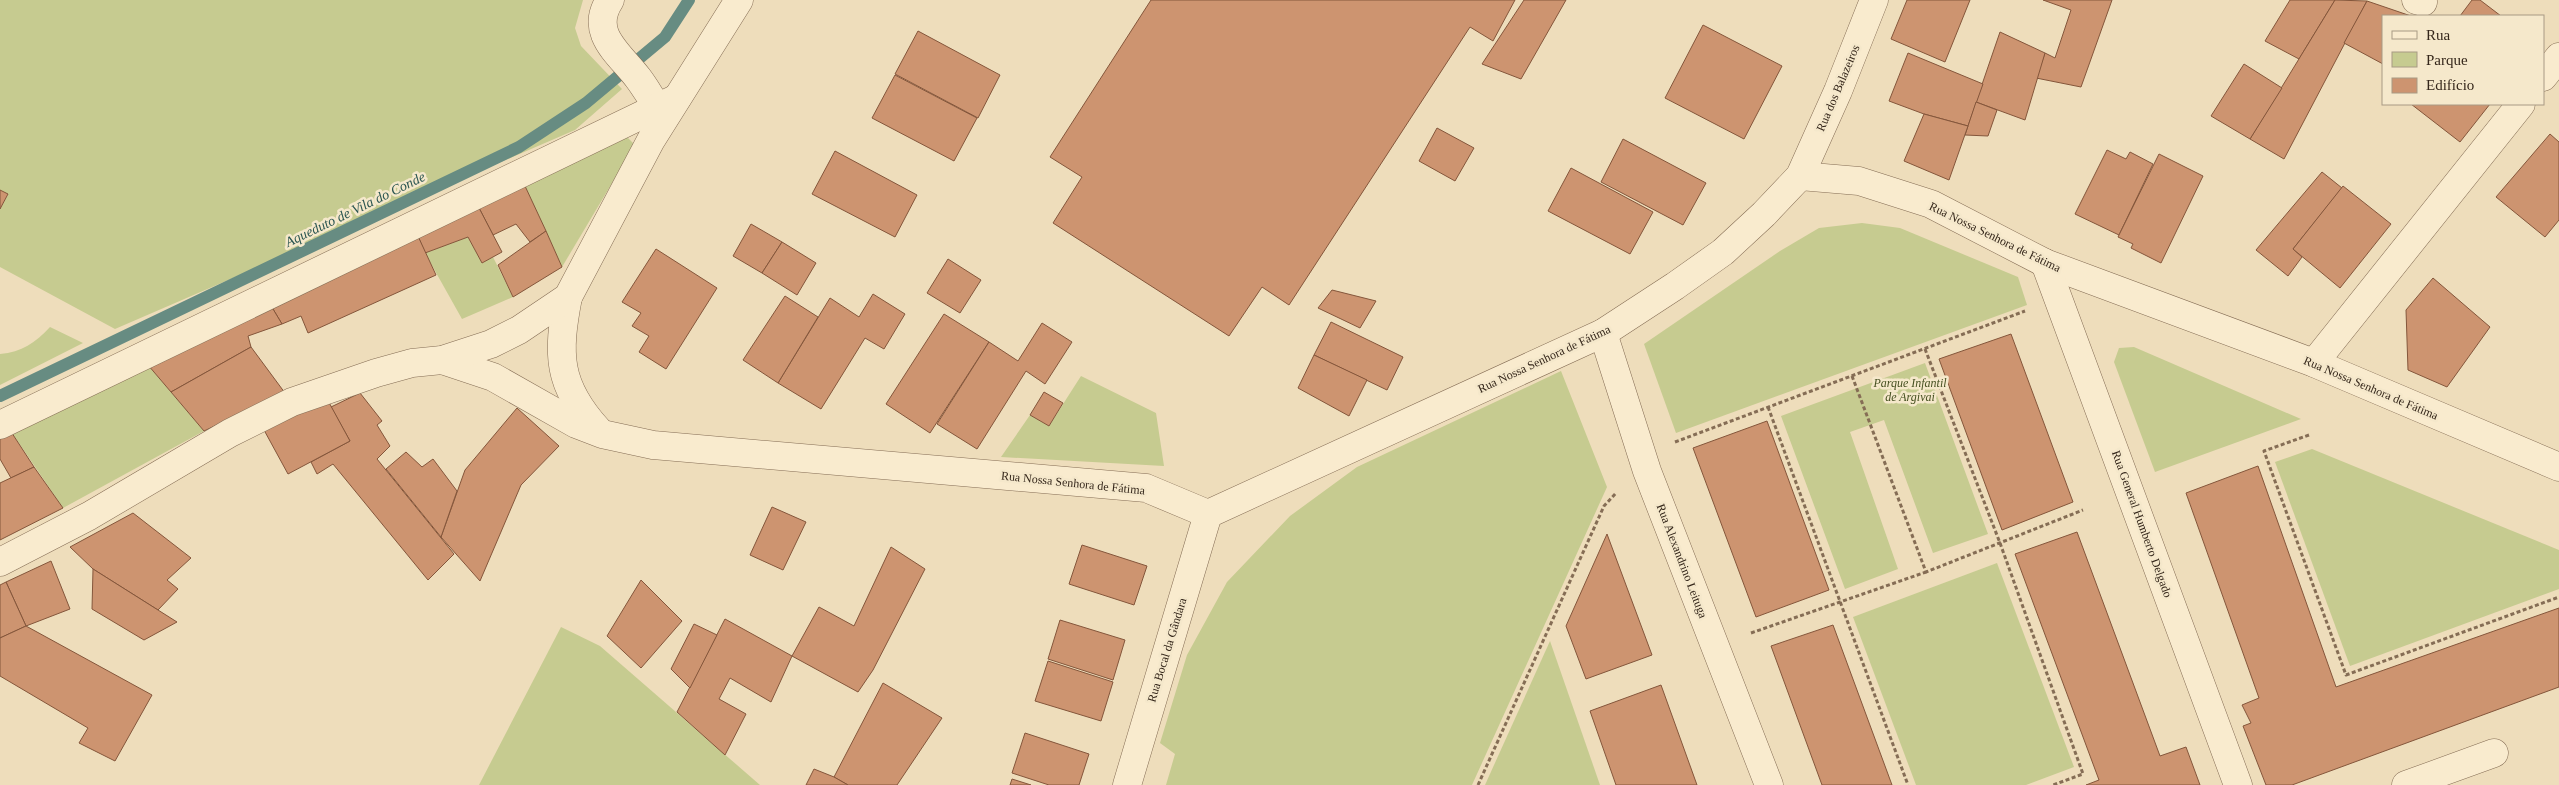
<svg xmlns="http://www.w3.org/2000/svg" width="2559" height="785" font-family="Georgia,serif">
<rect width="100%" height="100%" fill="#edb"/>
<g fill="#c6cb90">
<path d="M0,0H583L575,28L581,46L622,89L575,130L115,329L0,267V209L8,195L0,190Z"/>
<path d="M627,137L634,144L627,158L562,267L525,186Z"/>
<path d="M1862,223L1900,228L2018,277L2027,305L1676,433L1644,344L1780,251L1819,228Z"/>
<path d="M468,237L482,263L493,257L513,297L462,319L425,253Z"/>
<path d="M50,327L83,343L0,385V354C22,352 35,343 50,327Z"/>
<path d="M2134,347L2301,419L2155,472L2114,362L2119,348Z"/>
<path d="M1925,363L1988,534L1933,553L1884,420L1850,432L1898,569L1845,589L1781,416Z"/>
<path d="M148,365L204,431L63,508L8,427Z"/>
<path d="M1561,371L1607,487L1472,785H1166L1175,754L1160,743L1187,655L1227,582L1290,516L1357,467Z"/>
<path d="M1081,376L1156,413L1164,466L1001,457L1030,415L1049,426Z"/>
<path d="M2312,449L2559,550V589L2350,666L2275,462Z"/>
<path d="M1997,563L2074,767L2026,785H1916L1853,617Z"/>
<path d="M561,627L600,646L760,785H479Z"/>
<path d="M1550,641L1600,785H1485Z"/>
</g>
<g fill="none" stroke-linecap="round" stroke-linejoin="round">
<path stroke="#678c82" stroke-width="12" d="M0,396L519,147L586,103L665,37L689,0"/>
</g>
<g fill="#cd9470" stroke="#84563b">
<path d="M1151,0H1515L1493,41L1470,27L1289,305L1262,287L1229,336L1053,223L1082,177L1050,157Z"/>
<path d="M1524,0H1566L1521,79L1482,64Z"/>
<path d="M1907,0H1970L1945,62L1891,39Z"/>
<path d="M2043,0H2112L2081,87L2036,78L2045,53L2055,58L2071,10Z"/>
<path d="M2290,0H2335L2299,59L2265,41Z"/>
<path d="M2335,0L2367,1L2284,159L2250,139Z"/>
<path d="M2472,0H2480L2501,16H2460Z"/>
<path d="M2367,1L2411,16H2383V64L2344,43Z"/>
<path d="M1703,25L1782,66L1744,139L1665,98Z"/>
<path d="M918,31L1000,75L978,118L895,74Z"/>
<path d="M2000,32L2045,53L2025,120L1976,102Z"/>
<path d="M1908,53L1983,84L1968,126L1924,114L1889,101Z"/>
<path d="M2244,64L2282,88L2250,139L2211,116Z"/>
<path d="M895,75L977,118L954,161L872,118Z"/>
<path d="M1976,102L1997,110L1988,136L1965,135Z"/>
<path d="M2411,104H2490L2460,142Z"/>
<path d="M1924,114L1968,126L1949,180L1904,161Z"/>
<path d="M1437,128L1474,148L1455,181L1419,161Z"/>
<path d="M2550,134L2559,142V220L2545,237L2496,197Z"/>
<path d="M1623,139L1706,183L1683,225L1601,182Z"/>
<path d="M2107,150L2126,159L2130,152L2153,164L2119,235L2075,214Z"/>
<path d="M835,151L917,195L895,237L812,194Z"/>
<path d="M2159,154L2203,176L2161,263L2131,248L2133,244L2118,237Z"/>
<path d="M1571,168L1653,212L1630,254L1548,211Z"/>
<path d="M2322,172L2342,188L2293,249L2302,257L2288,276L2256,250Z"/>
<path d="M525,186L546,231L530,242L516,224L493,235L478,206Z"/>
<path d="M2343,186L2391,224L2340,288L2293,249Z"/>
<path d="M0,190L8,194L0,209Z"/>
<path d="M478,206L502,252L482,263L468,237L425,253L417,234Z"/>
<path d="M751,224L782,242L762,273L733,256Z"/>
<path d="M546,231L562,267L513,297L498,265Z"/>
<path d="M417,234L436,275L308,333L301,316L282,324L270,304Z"/>
<path d="M782,242L816,263L797,295L762,273Z"/>
<path d="M656,249L717,288L666,369L639,352L649,336L632,326L641,313L622,302Z"/>
<path d="M948,259L981,280L960,313L927,293Z"/>
<path d="M2433,278L2490,327L2447,387L2408,370L2406,310Z"/>
<path d="M1332,290L1376,301L1360,328L1318,308Z"/>
<path d="M873,294L905,314L884,349L865,338L821,409L778,383L830,298L859,317Z"/>
<path d="M785,296L818,317L778,383L743,360Z"/>
<path d="M270,304L282,324L248,336L251,347L171,392L148,365Z"/>
<path d="M944,314L989,342L930,433L886,404Z"/>
<path d="M1331,322L1403,357L1387,390L1314,355Z"/>
<path d="M1042,323L1072,342L1045,384L1026,371L977,449L937,424L989,342L1018,361Z"/>
<path d="M2011,334L2073,502L2002,530L1939,359Z"/>
<path d="M251,347L285,393L204,431L171,392Z"/>
<path d="M1314,355L1367,380L1349,416L1298,388Z"/>
<path d="M1044,392L1063,403L1049,426L1030,415Z"/>
<path d="M360,393L382,421L377,425L390,446L377,459L454,554L428,580L333,464L317,474L311,462L350,441L331,407Z"/>
<path d="M326,397L350,441L288,474L264,430Z"/>
<path d="M517,408L559,446L521,485L480,581L441,537L465,470Z"/>
<path d="M1767,421L1829,590L1756,617L1693,448Z"/>
<path d="M8,427L34,467L11,478L0,459V432Z"/>
<path d="M406,452L422,467L433,459L457,491L441,537L386,469Z"/>
<path d="M2258,466L2336,687L2559,608V687L2292,785H2266L2243,726L2251,723L2242,705L2259,698L2186,493Z"/>
<path d="M34,467L63,508L0,540V483Z"/>
<path d="M772,507L806,522L783,570L750,555Z"/>
<path d="M133,513L191,558L167,580L178,589L158,610L93,569L70,547Z"/>
<path d="M2077,532L2160,756L2186,747L2200,785H2086L2099,780L2015,554Z"/>
<path d="M1607,534L1652,655L1586,679L1566,626Z"/>
<path d="M1082,545L1147,566L1134,605L1069,584Z"/>
<path d="M891,547L925,569L873,670L858,692L792,656L819,607L854,626Z"/>
<path d="M51,561L70,609L26,626L6,582Z"/>
<path d="M93,569L158,610L177,622L144,640L92,609Z"/>
<path d="M641,580L682,621L641,668L607,636Z"/>
<path d="M6,582L26,626L0,638V585Z"/>
<path d="M725,619L792,656L771,702L730,678L719,699L746,714L725,755L677,712Z"/>
<path d="M1060,620L1125,640L1113,680L1048,659Z"/>
<path d="M694,624L717,635L690,688L671,669Z"/>
<path d="M1833,625L1892,785H1822L1771,646Z"/>
<path d="M26,626L152,695L115,761L79,743L88,728L0,676V638Z"/>
<path d="M1048,661L1113,682L1101,721L1035,701Z"/>
<path d="M883,683L942,718L897,785H848L834,777Z"/>
<path d="M1661,685L1697,785H1616L1590,711Z"/>
<path d="M1025,733L1089,754L1079,785H1049L1012,773Z"/>
<path d="M814,769L834,777L848,785H806Z"/>
<path d="M1012,779L1031,785H1010Z"/>
</g>
<g fill="none" stroke-linecap="round" stroke-linejoin="round">
<defs>
<g id="street">
<path d="M610,0C588,33 620,54 638,78C645,87 651,98 658,108"/>
<path d="M2416,0L2423,2"/>
<path d="M2543,77L2559,57"/>
<path d="M1800,176L1859,181L1931,204L2045,263L2314,363L2559,467"/>
<path d="M2045,263L2238,785"/>
<path d="M568,297C557,354 557,385 598,430"/>
<path d="M1603,333L1647,471L1769,785"/>
<path d="M442,360L493,377L576,424L602,434L653,445L1146,488L1208,514L1603,333L1675,286L1723,252L1764,214L1800,176L1838,91L1874,0"/>
<path d="M2314,363L2521,104"/>
<path d="M0,425L677,98"/>
<path d="M0,562L89,516L230,433L292,402L376,373L412,363L442,360L491,344L519,330L568,297L651,140L739,0"/>
<path d="M1127,785L1208,514"/>
<path d="M2406,785L2494,753"/>
</g>
</defs>
<use href="#street" stroke="#856d55" stroke-width="29"/>
<g stroke="#856d55" stroke-width="3" stroke-dasharray="4 2.5" stroke-linecap="butt">
<path d="M1925,349L2000,543L2083,774L2053,785"/>
<path d="M1852,376L1926,572L2083,510"/>
<path d="M1768,407L1908,785"/>
<path d="M2309,435L2264,451L2346,675L2559,597"/>
<path d="M1675,442L2025,311"/>
<path d="M1751,633L1926,572"/>
<path d="M1478,785L1604,506L1616,493"/>
</g>
<use href="#street" stroke="#f9ebce" stroke-width="28"/>
</g>
<g text-anchor="middle" stroke-width="5" stroke-linejoin="round" paint-order="stroke">
<g font-size="12" fill="#34261a" stroke="#f5e8cb">
<text transform="translate(1838 88) rotate(-67)" y="4">Rua dos Balazeiros</text>
<text transform="translate(1995 237) rotate(26)" y="4">Rua Nossa Senhora de Fátima</text>
<text transform="translate(1544 359) rotate(-25)" y="4">Rua Nossa Senhora de Fátima</text>
<text transform="translate(2371 388) rotate(23)" y="4">Rua Nossa Senhora de Fátima</text>
<text transform="translate(1073 483) rotate(6)" y="4">Rua Nossa Senhora de Fátima</text>
<text transform="translate(2142 524) rotate(70)" y="4">Rua General Humberto Delgado</text>
<text transform="translate(1682 561) rotate(69)" y="4">Rua Alexandrino Leituga</text>
<text transform="translate(1167 650) rotate(-73)" y="4">Rua Bocal da Gândara</text>
</g>
<g font-size="12" font-style="italic" fill="#465021" stroke="#f5e8cb">
<text x="1910" y="387">Parque Infantil<tspan x="1910" dy="14">de Argivai</tspan></text>
</g>
<g font-size="14" font-style="italic" fill="#295450" stroke="#f5e8cb">
<text transform="translate(355 209) rotate(-26)" y="5">Aqueduto de Vila do Conde</text>
</g>
</g>
<rect x="2382" y="15" width="162" height="90" fill="#f5e8cb" stroke="#a89a84"/>
<rect x="2392" y="31" width="25" height="8" fill="#f9ebce" stroke="#a89a84"/>
<text x="2426" y="40" font-size="15" fill="#34261a">Rua</text>
<rect x="2392" y="52" width="25" height="15" fill="#c6cb90" stroke="#a89a84"/>
<text x="2426" y="65" font-size="15" fill="#34261a">Parque</text>
<rect x="2392" y="78" width="25" height="15" fill="#cd9470" stroke="#a89a84"/>
<text x="2426" y="90" font-size="15" fill="#34261a">Edifício</text>
</svg>
